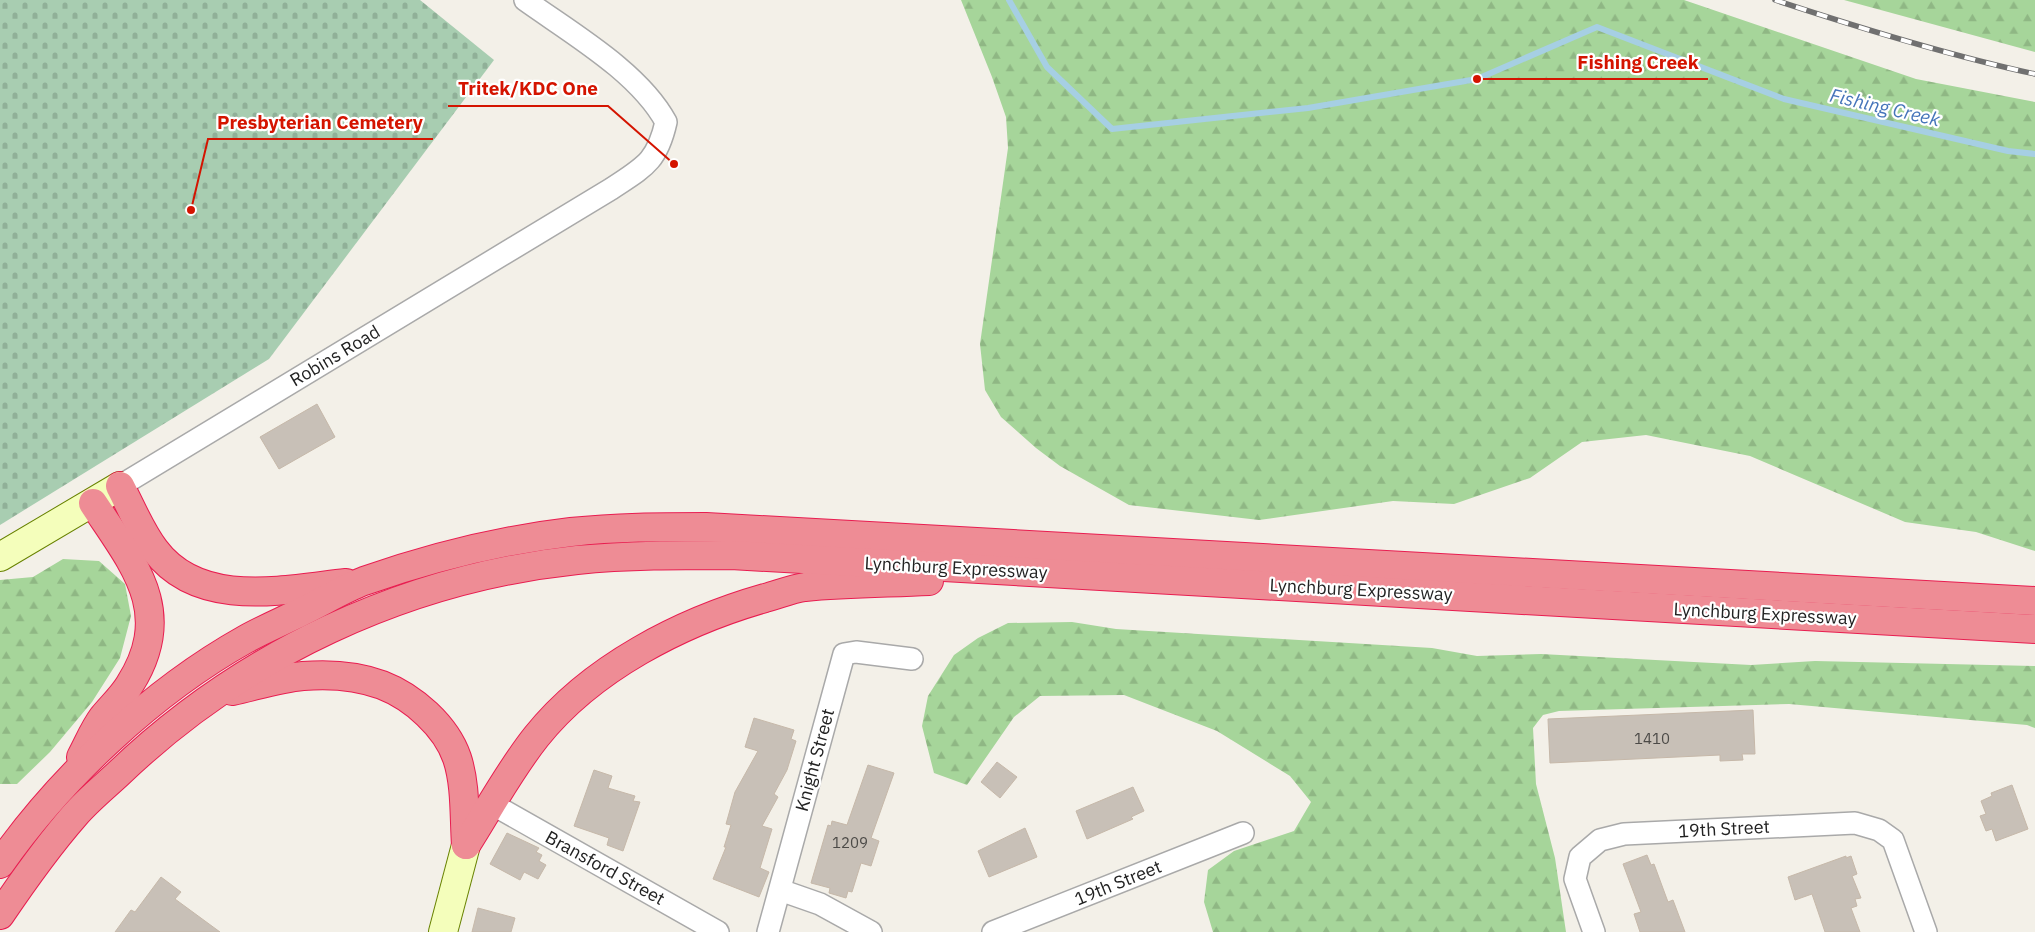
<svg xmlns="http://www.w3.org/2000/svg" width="2035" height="932" font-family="'IBM Plex Sans',sans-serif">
<defs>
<pattern id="forest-firs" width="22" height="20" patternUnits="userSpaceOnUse" patternTransform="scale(1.25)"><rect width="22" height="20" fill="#a6d59a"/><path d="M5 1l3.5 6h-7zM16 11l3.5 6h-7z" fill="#8fb784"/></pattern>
<pattern id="cemetery-stones" width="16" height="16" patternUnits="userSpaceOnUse" patternTransform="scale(1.25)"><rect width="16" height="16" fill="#a8cdb1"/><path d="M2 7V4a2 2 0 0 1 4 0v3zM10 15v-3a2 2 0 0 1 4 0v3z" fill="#90b098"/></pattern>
</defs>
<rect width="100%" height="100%" fill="#f3f0e8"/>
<g fill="url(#forest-firs)">
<path d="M961,0H1684L1916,79L2035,102V551L1976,532L1905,522L1750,456L1646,435L1582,442L1530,478L1454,504L1393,501L1259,520L1129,505L1060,466L1036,448L1001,417L985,390L980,344L1008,148L1006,117L992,77Z"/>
<path d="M1844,0H2035V52Z"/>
<path d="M63,559L99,561L125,584L131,616L120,658L92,702L50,752L17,784H0V580L33,577Z"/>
<path d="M1072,622L1116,629L1432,648L1477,656L1541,654L1751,665L1815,661L2035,666V728L2027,725L1789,704L1559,711L1543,715L1533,728L1536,784L1555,858L1566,932H1213L1204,902L1208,870L1234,851L1294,831L1311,802L1290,776L1217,731L1124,695L1040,696L1014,717L967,785L934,773L922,726L928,696L954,655L978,638L1008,623Z"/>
</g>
<path fill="url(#cemetery-stones)" d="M0,0H420L494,60L269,359L0,525Z"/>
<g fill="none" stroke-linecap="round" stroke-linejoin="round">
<path stroke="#a6cfe3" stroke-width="6" d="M1009,0L1047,67L1112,129L1308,108L1477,79L1597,27L1784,99L2008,151L2035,154"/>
</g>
<g fill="#c8c0b7" stroke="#c6b8a9">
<path d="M317,404L335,437L279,469L260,437Z"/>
<path d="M1753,710L1755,754H1742L1743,760L1720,761V755L1550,763L1548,719Z"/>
<path d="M754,718L794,730L791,739L796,741L787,770L774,794L778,797L762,826L772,829L760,868L769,872L759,897L713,879L726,847H724L731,825L726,824L735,792L758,751L745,747Z"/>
<path d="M997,762L1017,777L1000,798L981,782Z"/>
<path d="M868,765L894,773L871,838L879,841L871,866L861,863L852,892L848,891L846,898L829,893L830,888L811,883L828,825L831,826L832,821L847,825Z"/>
<path d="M594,770L612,776L608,788L635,796L633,801L640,802L623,851L607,845L609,838L574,826Z"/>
<path d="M2012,785L2028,829L1996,841L1992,829L1986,831L1980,816L1986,814L1981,801L1992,796L1991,793Z"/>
<path d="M1133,787L1144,811L1131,817L1133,819L1087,839L1076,811Z"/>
<path d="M1025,828L1037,857L989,877L978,851Z"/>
<path d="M507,833L539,848L536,852L542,855L539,861L546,865L538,879L524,872L520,880L490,864Z"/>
<path d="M1647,855L1651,865L1654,864L1668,902L1673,900L1685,932H1640L1634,914L1641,912L1623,864Z"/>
<path d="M1846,856V858L1851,856L1857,874L1852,876L1861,898L1855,899L1857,906L1851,908L1860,932H1825L1812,894L1795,900L1788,877Z"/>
<path d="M161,877L181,892L175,899L220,932H115L131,910L135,912Z"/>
<path d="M478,908L515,918L511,932H472Z"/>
</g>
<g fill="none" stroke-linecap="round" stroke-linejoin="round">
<defs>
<g id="minor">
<path d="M120,486L611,189C644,167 657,162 666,122C639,72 571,33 525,0"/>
<path d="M492,804L718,932"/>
<path d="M780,890L820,904L871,932"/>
<path d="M768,932L844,654L856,652L912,659"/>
<path d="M993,932L1243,833"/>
<path d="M1594,932L1575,879L1580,857L1600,840L1624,834L1855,823L1879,830L1893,840L1926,932"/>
</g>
<g id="secondary">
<path d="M0,557L120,486"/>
<path d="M443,932L466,845"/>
</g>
<g id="motorway">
<path d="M120,486C131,507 141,532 155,550C199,609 283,590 346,583"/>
<path d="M232,691C255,686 280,678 303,676C328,674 358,676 382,685C413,697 446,726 457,758C466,785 464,817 466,845"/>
<path d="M81,757C88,744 94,729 103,717C112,706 123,696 130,684C176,611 133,564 93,503"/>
<path d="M466,845C489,809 509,771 536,737C591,668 681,622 765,598C777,595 791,589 805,587C846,583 888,583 929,581"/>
<path d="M0,864C61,777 153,691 246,639C264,629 283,621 301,612C322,602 343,589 364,581C430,558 502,540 571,532C616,527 661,527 706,527L2035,601"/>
<path d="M0,915C23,881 47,847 75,815C88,800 104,787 118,774C242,655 405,578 577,560C628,555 679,555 731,555L2035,629"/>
</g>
</defs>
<use href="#minor" stroke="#a9a9a9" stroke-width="24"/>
<use href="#secondary" stroke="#688200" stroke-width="30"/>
<use href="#motorway" stroke="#e81d50" stroke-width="30"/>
<use href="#minor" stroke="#fff" stroke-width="21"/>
<use href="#secondary" stroke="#f4febb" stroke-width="28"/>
<use href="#motorway" stroke="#ee8c95" stroke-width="28"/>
<defs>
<path id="rail" d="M1775,0C1860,28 1947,55 2035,74"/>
</defs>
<use href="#rail" stroke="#707070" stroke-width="5.5"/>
<use href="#rail" stroke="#fff" stroke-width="4" stroke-dasharray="11" stroke-linecap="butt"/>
</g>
<g text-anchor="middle" stroke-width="4.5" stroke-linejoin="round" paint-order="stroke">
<g font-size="15" fill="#4c4a47">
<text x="1652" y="744">1410</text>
<text x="850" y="848">1209</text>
</g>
<g font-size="18" fill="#222" stroke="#fff">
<text transform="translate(335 356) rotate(-31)" y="6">Robins Road</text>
<text transform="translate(956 568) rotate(3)" y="6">Lynchburg Expressway</text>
<text transform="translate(1361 590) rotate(3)" y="6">Lynchburg Expressway</text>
<text transform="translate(1765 614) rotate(3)" y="6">Lynchburg Expressway</text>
<text transform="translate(815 760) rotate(-75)" y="6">Knight Street</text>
<text transform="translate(1724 829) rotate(-3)" y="6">19th Street</text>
<text transform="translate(605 868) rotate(29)" y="6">Bransford Street</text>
<text transform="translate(1118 883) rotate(-22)" y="6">19th Street</text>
</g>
<g font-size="19" font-style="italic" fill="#4675ba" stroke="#fff">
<text transform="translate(1885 107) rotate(13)" y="7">Fishing Creek</text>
</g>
</g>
<path fill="none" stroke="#d41400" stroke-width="2" d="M1477 79L1567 79H1708M674 164L608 106H448M191 210L208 139H433"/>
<g fill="#d41400" stroke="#fff" stroke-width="2">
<circle cx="1477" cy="79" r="5"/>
<circle cx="674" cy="164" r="5"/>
<circle cx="191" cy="210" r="5"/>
</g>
<g font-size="19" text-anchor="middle" font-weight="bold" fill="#d41400" stroke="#fff" stroke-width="4.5" stroke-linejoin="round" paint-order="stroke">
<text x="1638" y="69">Fishing Creek</text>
<text x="528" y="95">Tritek/KDC One</text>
<text x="320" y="129">Presbyterian Cemetery</text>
</g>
</svg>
